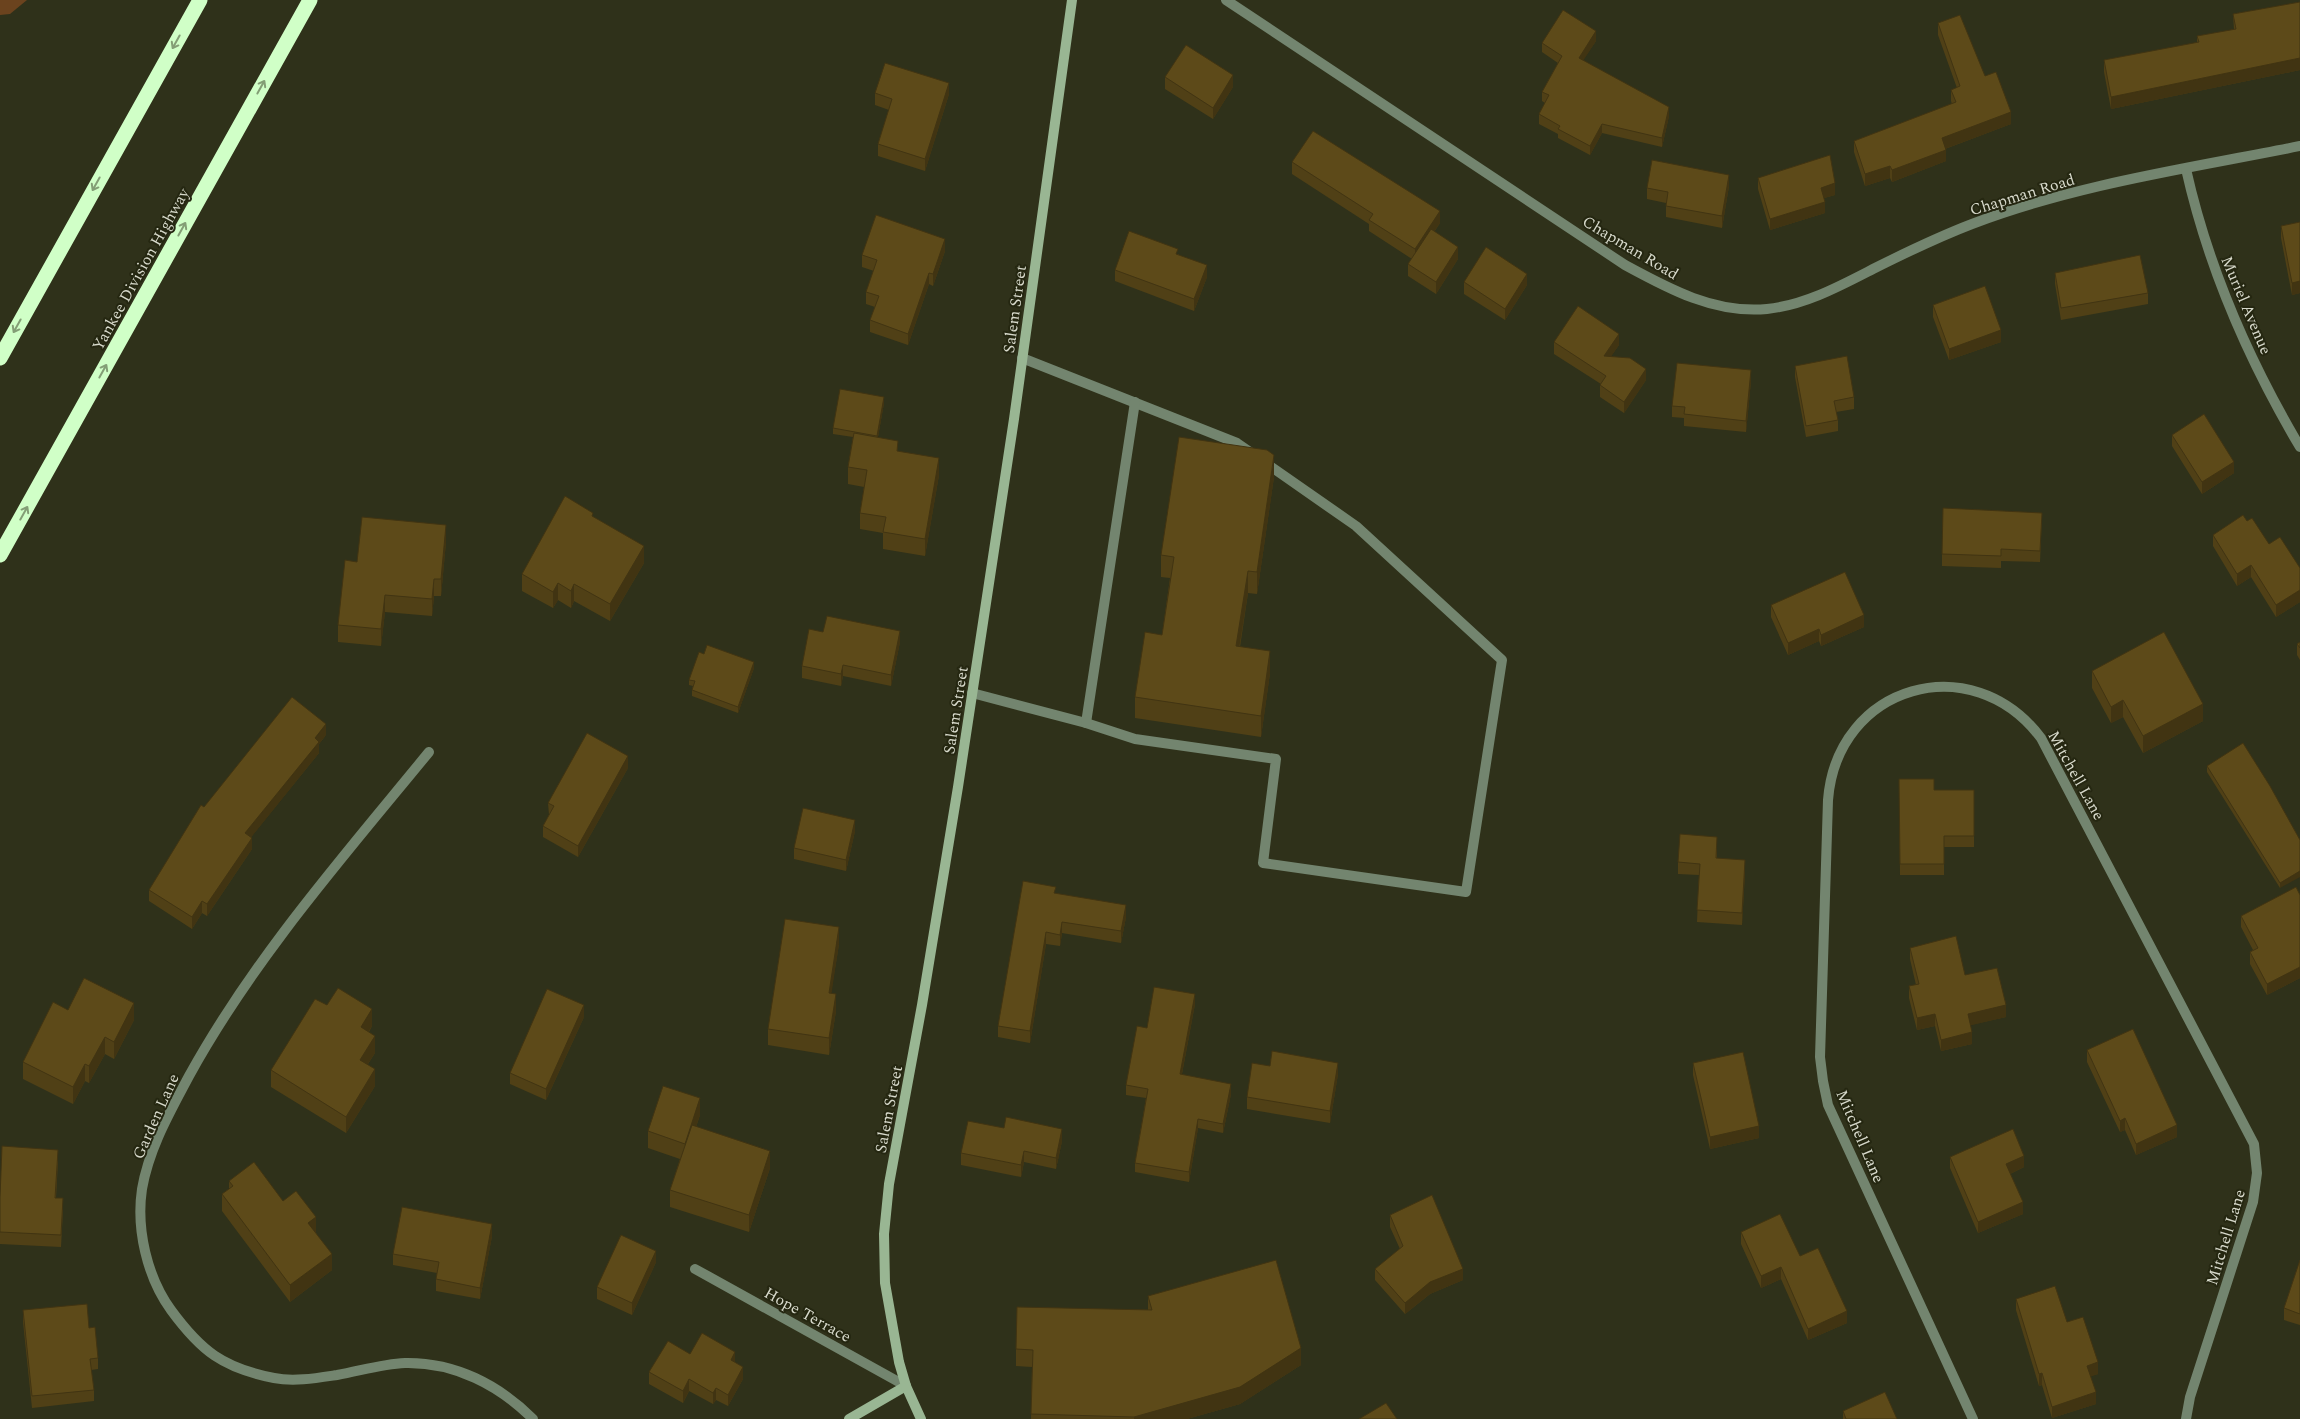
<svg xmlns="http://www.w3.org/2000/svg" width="2300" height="1419" font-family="Spectral,serif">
<rect width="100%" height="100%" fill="#2f311a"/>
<path fill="#6b431e" d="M0,0H27L10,14L0,15Z"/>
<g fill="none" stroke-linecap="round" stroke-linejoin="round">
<g stroke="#73856f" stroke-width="10">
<path d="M972,693L1086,723L1135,739L1276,759L1263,863L1466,892L1502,660L1356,526L1237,443L1022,358"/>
<path d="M1086,723L1135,402"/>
</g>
<g stroke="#73856f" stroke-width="10">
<path d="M1226,0L1625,265C1669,289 1715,314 1767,309C1805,305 1840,286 1873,269C1905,253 1938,237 1972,224C2077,184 2191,168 2300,146"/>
<path d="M2186,169C2208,267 2249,361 2300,447"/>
<path d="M429,752C343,857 254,958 189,1076C170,1112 149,1148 142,1189C136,1229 147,1277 171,1310C201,1351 223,1368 274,1378C294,1382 317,1378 337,1375C360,1371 382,1364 405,1363C455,1362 499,1385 533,1419"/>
<path d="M695,1269L906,1386"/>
<path d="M1973,1419L1828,1105L1823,1081L1820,1057L1828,800C1837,685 1972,646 2041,738L2254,1144L2257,1173L2253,1202L2190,1397L2186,1419"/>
</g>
<g stroke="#99b693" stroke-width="10">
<path d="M849,1419L906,1386"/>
<path d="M921,1419L906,1386L899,1362L885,1283L884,1234L889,1184L922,1005L958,787L1014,419L1072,0"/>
</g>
<g stroke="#d0ffc7" stroke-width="15">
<path d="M0,358L200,0"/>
<path d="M0,555L310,0"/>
</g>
</g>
<g fill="#504016">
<path d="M2300,2V70L2111,109L2104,72V60L2197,43V36L2234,30L2233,14Z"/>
<path d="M1938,23L1985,76L2011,124L1945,149L1946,161L1892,182L1890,178L1865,186L1854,152V141L1952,104L1951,101V90L1957,88L1938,35Z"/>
<path d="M1596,41L1583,60L1669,116L1662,147L1602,133L1590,155L1558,138V134L1539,124V114L1545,103L1542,101V92L1558,63L1542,52V43Z"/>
<path d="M1165,77L1233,87L1213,119L1165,89Z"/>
<path d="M875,93L949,94L925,171L878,156V144L889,110L875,105Z"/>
<path d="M1292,162L1440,223L1434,232L1458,259L1436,294L1408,276V264L1412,259L1369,231V224L1292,174Z"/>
<path d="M1758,178L1835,195L1824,198L1825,213L1770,230L1758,189Z"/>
<path d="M1729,186L1722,228L1666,217V203L1647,199V188Z"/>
<path d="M2300,222V293L2292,295L2281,238V226Z"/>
<path d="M945,251L933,286L929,284L908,345L870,332V320L875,307L866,304V292L874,271L862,267V255Z"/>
<path d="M1178,254L1207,277L1194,311L1115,281V270Z"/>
<path d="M2055,273L2148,293V304L2061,320L2055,284Z"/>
<path d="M1464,282L1527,285L1505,320L1464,294Z"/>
<path d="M1933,305L2001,342L1949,360L1933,317Z"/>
<path d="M1554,342L1619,345L1611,356L1646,380L1624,413L1600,397V385L1601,384L1554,354Z"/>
<path d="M1795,366L1854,397V409L1836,412L1838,420V431L1806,437L1795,377Z"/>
<path d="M1751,381L1746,432L1684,426V418L1672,417V406Z"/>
<path d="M884,403L878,437L898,451L939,475L925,556L883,549V533L860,529V513L864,487L848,484V467L853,437L833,434V428Z"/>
<path d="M2172,435L2234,473L2202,494L2172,446Z"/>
<path d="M1274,477L1257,594L1248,593L1240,647L1270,673L1261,737L1135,718V697L1162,635L1170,578L1161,577V555Z"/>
<path d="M2042,513L2040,562L2001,561V568L1942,566V554Z"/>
<path d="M593,517L644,563L610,621L574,601L571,608L558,600L553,608L522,591V574Z"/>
<path d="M2247,521L2269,544L2300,568V602L2276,617L2251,577L2237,586L2213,546V535Z"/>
<path d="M446,542L441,596H434L432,616L385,612L381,646L338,642V625L357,562Z"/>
<path d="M1771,605L1864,627L1821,646L1819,641L1788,655L1771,617Z"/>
<path d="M823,632L900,642L891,686L843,676L841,686L802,678V666Z"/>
<path d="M2300,642V660L2297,655V644Z"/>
<path d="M704,654L754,668L738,713L692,696V690L693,686L689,685V680Z"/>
<path d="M2092,671L2203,721L2143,753L2123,717L2111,723L2092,688Z"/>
<path d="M326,735L319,744V753L251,837L252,849L207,916L202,913L192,929L149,901V890L204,807Z"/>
<path d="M2207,766L2300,840L2280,888L2207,772Z"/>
<path d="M628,768L578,857L543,837V826L549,815L548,803Z"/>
<path d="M1899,779L1934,790H1974V847H1944V875H1900Z"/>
<path d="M855,831L846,871L794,859V848Z"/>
<path d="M1717,848V858L1745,872L1742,925L1697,922L1699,875L1678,874V862Z"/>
<path d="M1056,893L1126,917L1121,943L1062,933L1060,946L1046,944L1030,1043L998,1037V1026Z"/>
<path d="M2300,895V978L2267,995L2250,964V952L2253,950L2241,927V916Z"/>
<path d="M839,944L831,993L836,1011L829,1055L768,1045V1029Z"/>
<path d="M1910,948L1965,975L2006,1017L1970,1025L1972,1044L1941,1051L1935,1026L1917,1030L1909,998V986L1916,985L1910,959Z"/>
<path d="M1195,1004L1182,1074L1231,1094L1223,1133L1198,1128L1189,1182L1135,1172V1163L1146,1098L1126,1095V1085L1147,1028Z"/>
<path d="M327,1005L372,1026L369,1032L375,1053L368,1064L375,1086L346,1133L271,1087V1070Z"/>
<path d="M68,1010L134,1020L114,1059L105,1054L89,1083L85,1081L73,1104L23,1079V1062Z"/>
<path d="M584,1017L546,1100L510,1084V1073Z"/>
<path d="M2087,1050L2177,1137L2136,1155L2125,1130L2120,1132L2087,1062Z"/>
<path d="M1693,1063L1759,1138L1710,1149L1693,1075Z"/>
<path d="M1270,1066L1338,1074L1330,1123L1247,1109V1097Z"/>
<path d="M700,1115L696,1127L770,1168L749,1232L670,1207V1190L680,1159L648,1148V1131Z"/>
<path d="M1062,1141L1056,1169L1024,1162L1021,1177L961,1165V1153Z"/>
<path d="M1950,1157L2024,1167L2010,1174L2023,1214L1978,1233L1950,1168Z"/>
<path d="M58,1161L56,1198L63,1210L61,1247L0,1244V1197Z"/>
<path d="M229,1181L283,1201L316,1233L332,1270L290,1302L222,1211V1194L229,1189Z"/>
<path d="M1390,1215L1463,1280L1430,1294L1405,1314L1375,1280V1269L1400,1249L1390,1227Z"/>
<path d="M1741,1232L1800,1256L1847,1323L1808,1340L1781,1279L1761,1288L1741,1244Z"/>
<path d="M492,1236L480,1299L436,1291V1279L437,1273L393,1265V1254Z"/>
<path d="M2300,1260V1325L2284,1320V1308Z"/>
<path d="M656,1262L632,1315L597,1299V1287Z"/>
<path d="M1148,1296L1301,1365L1240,1404L1187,1419H1031L1032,1367L1016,1366V1349L1148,1310Z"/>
<path d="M2016,1299L2067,1322L2098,1374L2090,1376L2096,1404L2052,1418L2042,1385L2039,1386L2016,1310Z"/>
<path d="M23,1310L89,1328L98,1358V1369L91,1370L94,1390V1401L32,1408L23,1322Z"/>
<path d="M690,1354L735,1362L743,1379L728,1406L716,1400L713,1404L689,1391L683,1403L649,1384V1372Z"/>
<path d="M1843,1411L1897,1419H1843Z"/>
</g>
<g fill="#413412">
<path d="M1596,31V41L1579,67V58Z"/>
<path d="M2300,58V70L2111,109V97Z"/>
<path d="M1233,75V87L1213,119V108Z"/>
<path d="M949,83V94L925,171V159Z"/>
<path d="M1669,107V116L1662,147V138Z"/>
<path d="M2011,112V124L1942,150V138Z"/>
<path d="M1602,124V133L1590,155V146Z"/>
<path d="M1946,150V161L1892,182V170Z"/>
<path d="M1890,166V178L1865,186V174Z"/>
<path d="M1729,175V186L1722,228V216Z"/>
<path d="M1835,183V195L1821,199V188Z"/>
<path d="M1825,202V213L1770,230V219Z"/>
<path d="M1440,211V223L1415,260V249Z"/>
<path d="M945,239V251L933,286V274Z"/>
<path d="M1458,247V259L1436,294V282Z"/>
<path d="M1207,265V277L1194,311V299Z"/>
<path d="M929,273V284L908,345V334Z"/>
<path d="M1527,274V285L1505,320V309Z"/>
<path d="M2300,281V293L2292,295V283Z"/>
<path d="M2001,330V342L1949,360V349Z"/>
<path d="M1619,334V345L1604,367V356Z"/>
<path d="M1646,369V380L1624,413V402Z"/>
<path d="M1751,370V381L1746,432V421Z"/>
<path d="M884,397V403L877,442V436Z"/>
<path d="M1274,455V477L1257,594V572Z"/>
<path d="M939,458V475L925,556V539Z"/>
<path d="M2234,462V473L2202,494V482Z"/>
<path d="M446,525V542L441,596V579Z"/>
<path d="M644,546V563L610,621V604Z"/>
<path d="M2251,565V577L2237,586V574Z"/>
<path d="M1248,571V593L1236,668V646Z"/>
<path d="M434,579V596L432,616V599Z"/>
<path d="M558,583V600L553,608V592Z"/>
<path d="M574,584V601L571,608V591Z"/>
<path d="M2300,590V602L2276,617V605Z"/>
<path d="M385,595V612L381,646V629Z"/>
<path d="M1864,615V627L1821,646V635Z"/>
<path d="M1819,629V641L1788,655V643Z"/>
<path d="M900,631V642L891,686V675Z"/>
<path d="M1270,651V673L1261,737V716Z"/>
<path d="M754,662V668L738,713V707Z"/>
<path d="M843,665V676L841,686V674Z"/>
<path d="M2123,700V717L2111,723V707Z"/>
<path d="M2203,704V721L2143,753V736Z"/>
<path d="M326,724V735L319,744V753L245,845V833Z"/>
<path d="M628,756V768L578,857V846Z"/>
<path d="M855,820V831L846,871V860Z"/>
<path d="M252,838V849L207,916V904Z"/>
<path d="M1745,860V872L1742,925V913Z"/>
<path d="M2300,871V877L2280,888V883Z"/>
<path d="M202,901V913L192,929V917Z"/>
<path d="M1126,905V917L1121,943V931Z"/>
<path d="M1062,922V933L1060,946V935Z"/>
<path d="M839,927V944L829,1010V993Z"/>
<path d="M1046,932V944L1030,1043V1031Z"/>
<path d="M2300,967V978L2267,995V984Z"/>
<path d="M836,994V1011L829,1055V1038Z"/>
<path d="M1195,994V1004L1180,1084V1074Z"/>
<path d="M134,1003V1020L114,1059V1042Z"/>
<path d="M584,1005V1017L546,1100V1089Z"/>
<path d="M2006,1005V1017L1968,1026V1014Z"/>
<path d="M372,1009V1026L361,1044V1027Z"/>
<path d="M1935,1014V1026L1917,1030V1018Z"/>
<path d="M1972,1032V1044L1941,1051V1040Z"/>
<path d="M375,1036V1053L360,1076V1060Z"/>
<path d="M105,1037V1054L89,1083V1066Z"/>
<path d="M1338,1063V1074L1330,1123V1111Z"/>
<path d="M85,1064V1081L73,1104V1087Z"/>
<path d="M375,1069V1086L346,1133V1117Z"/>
<path d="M1231,1084V1094L1223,1133V1124Z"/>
<path d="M700,1098V1115L685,1161V1144Z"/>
<path d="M2125,1118V1130L2120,1132V1121Z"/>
<path d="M1198,1119V1128L1189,1182V1172Z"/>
<path d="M2177,1125V1137L2136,1155V1144Z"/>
<path d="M1759,1126V1138L1710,1149V1137Z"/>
<path d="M1062,1129V1141L1056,1169V1158Z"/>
<path d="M770,1151V1168L749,1232V1215Z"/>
<path d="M1024,1151V1162L1021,1177V1165Z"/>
<path d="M2024,1156V1167L2006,1176V1164Z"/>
<path d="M2023,1202V1214L1978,1233V1222Z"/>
<path d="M316,1217V1234L308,1223Z"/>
<path d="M492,1224V1236L480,1299V1288Z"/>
<path d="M656,1251V1262L632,1315V1303Z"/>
<path d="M332,1254V1270L290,1302V1285Z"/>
<path d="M1781,1267V1279L1761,1288V1276Z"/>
<path d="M1463,1269V1280L1430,1294L1405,1314V1303L1430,1282Z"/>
<path d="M1847,1311V1323L1808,1340V1329Z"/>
<path d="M1301,1348V1365L1240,1404L1187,1419H1134V1417Z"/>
<path d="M735,1352V1363L731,1360Z"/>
<path d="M2098,1362V1374L2087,1378V1366Z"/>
<path d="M743,1367V1379L728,1406V1395Z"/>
<path d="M2042,1373V1385L2039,1386V1374Z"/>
<path d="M689,1379V1391L683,1403V1391Z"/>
<path d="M716,1388V1400L713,1404V1393Z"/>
<path d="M2096,1392V1404L2052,1418V1407Z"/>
</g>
<g fill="#5d4a19" stroke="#413412">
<path d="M2300,2V58L2111,97L2104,60L2199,42L2197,36L2236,29L2233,14Z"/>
<path d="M1563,10L1596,31L1579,58L1669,107L1662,138L1602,124L1590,146L1558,129L1560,126L1539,114L1549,95L1542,92L1562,56L1542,43Z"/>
<path d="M1960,15L1985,76L1996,72L2011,112L1942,138L1946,150L1892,170L1890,166L1865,174L1854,141L1956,102L1951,90L1960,86L1938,23Z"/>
<path d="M1186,45L1233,75L1213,108L1165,77Z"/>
<path d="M885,63L949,83L925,159L878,144L892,99L875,93Z"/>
<path d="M1313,131L1440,211L1415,249L1369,220L1373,214L1292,162Z"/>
<path d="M1830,155L1835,183L1821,188L1825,202L1770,219L1758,178Z"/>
<path d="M1652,160L1729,175L1722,216L1666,206L1668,192L1647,188Z"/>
<path d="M876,215L945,239L933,274L929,273L908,334L870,320L879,296L866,292L877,260L862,255Z"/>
<path d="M2300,222V281L2292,283L2281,226Z"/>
<path d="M1431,229L1458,247L1436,282L1408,264Z"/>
<path d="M1129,231L1178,249L1176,254L1207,265L1194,299L1115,270Z"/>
<path d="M1486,247L1527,274L1505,309L1464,282Z"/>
<path d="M2140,255L2148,293L2061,308L2055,273Z"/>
<path d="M1985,286L2001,330L1949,349L1933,305Z"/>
<path d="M1578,306L1619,334L1604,356L1630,358L1646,369L1624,402L1600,385L1606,376L1554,342Z"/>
<path d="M1847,356L1854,397L1834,401L1838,420L1806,426L1795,366Z"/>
<path d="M1677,363L1751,370L1746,421L1684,414L1685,407L1672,406Z"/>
<path d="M840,389L884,397L877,436L833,428Z"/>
<path d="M2204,414L2234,462L2202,482L2172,435Z"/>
<path d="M854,433L898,441L897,451L939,458L925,539L883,532L886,517L860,513L867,470L848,467Z"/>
<path d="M1179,437L1267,450L1274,455L1257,572L1248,571L1236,646L1270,651L1261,716L1135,697L1145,632L1162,635L1174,557L1161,555Z"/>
<path d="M565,496L593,513L592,516L644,546L610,604L574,584L571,591L558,583L553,592L522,574Z"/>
<path d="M1943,508L2042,513L2040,551L2001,549V556L1942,554Z"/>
<path d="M2243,515L2247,521L2252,518L2269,544L2280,537L2300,568V590L2276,605L2251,565L2237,574L2213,535Z"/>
<path d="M362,517L446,525L441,579H434L432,599L385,595L381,629L338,625L345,560L357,562Z"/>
<path d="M1845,572L1864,615L1821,635L1819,629L1788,643L1771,605Z"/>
<path d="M827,616L900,631L891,675L843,665L841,674L802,666L809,629L823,632Z"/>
<path d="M2164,632L2203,704L2143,736L2123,700L2111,707L2092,671Z"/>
<path d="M2300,642V648L2297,644Z"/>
<path d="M707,645L754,662L738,707L692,690L695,681L689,680L699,652L704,654Z"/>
<path d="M292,697L326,724L315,738L319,742L245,833L252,838L207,904L202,901L192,917L149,890L201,805L204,807Z"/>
<path d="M587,733L628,756L578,846L543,826L554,806L548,803Z"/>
<path d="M2243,743L2270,786L2300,840V871L2280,883L2207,766Z"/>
<path d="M1899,779H1934V790H1974V836H1944V864H1900Z"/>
<path d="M803,808L855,820L846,860L794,848Z"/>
<path d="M1680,834L1717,837L1716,858L1745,860L1742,913L1697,910L1700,864L1678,862Z"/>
<path d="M1023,881L1056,887L1054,893L1126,905L1121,931L1062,922L1060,935L1046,932L1030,1031L998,1026Z"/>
<path d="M2296,887L2300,895V967L2267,984L2250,952L2258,948L2241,916Z"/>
<path d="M785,919L839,927L829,993L836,994L829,1038L768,1029Z"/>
<path d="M1956,936L1965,975L1997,968L2006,1005L1968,1014L1972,1032L1941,1040L1935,1014L1917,1018L1909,986L1919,984L1910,948Z"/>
<path d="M84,978L134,1003L114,1042L105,1037L89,1066L85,1064L73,1087L23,1062L53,1002L68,1010Z"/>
<path d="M1154,987L1195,994L1180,1074L1231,1084L1223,1124L1198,1119L1189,1172L1135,1163L1148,1089L1126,1085L1137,1026L1147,1028Z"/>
<path d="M338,988L372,1009L361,1027L375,1036L360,1060L375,1069L346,1117L271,1070L315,999L327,1005Z"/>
<path d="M547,989L584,1005L546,1089L510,1073Z"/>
<path d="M2133,1029L2177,1125L2136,1144L2125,1118L2120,1121L2087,1050Z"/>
<path d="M1272,1051L1338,1063L1330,1111L1247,1097L1252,1063L1270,1066Z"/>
<path d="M1743,1052L1759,1126L1710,1137L1693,1063Z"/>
<path d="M663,1086L700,1098L685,1144L648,1131Z"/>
<path d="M1006,1117L1062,1129L1056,1158L1024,1151L1021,1165L961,1153L968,1121L1004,1128Z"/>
<path d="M692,1125L770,1151L749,1215L670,1190Z"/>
<path d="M2013,1129L2024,1156L2006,1164L2023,1202L1978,1222L1950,1157Z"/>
<path d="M2,1146L58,1150L55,1198H63L61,1235L0,1232V1197Z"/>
<path d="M254,1162L283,1201L296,1191L316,1217L308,1223L332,1254L290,1285L222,1194L233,1186L229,1181Z"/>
<path d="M1432,1195L1463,1269L1430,1282L1405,1303L1375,1269L1403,1246L1390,1215Z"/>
<path d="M402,1207L492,1224L480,1288L436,1279L439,1262L393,1254Z"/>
<path d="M1780,1214L1800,1256L1818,1248L1847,1311L1808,1329L1781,1267L1761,1276L1741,1232Z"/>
<path d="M621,1235L656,1251L632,1303L597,1287Z"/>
<path d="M1276,1260L1301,1348L1240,1387L1134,1417L1031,1414L1033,1350L1016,1349L1017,1307L1152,1310L1148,1296Z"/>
<path d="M2300,1260V1314L2284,1308Z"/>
<path d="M2055,1286L2067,1322L2083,1317L2098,1362L2087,1366L2096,1392L2052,1407L2042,1373L2039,1374L2016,1299Z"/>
<path d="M87,1304L89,1328L95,1327L98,1358L90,1359L94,1390L32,1396L23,1310Z"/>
<path d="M702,1333L735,1352L731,1360L743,1367L728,1395L716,1388L713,1393L689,1379L683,1391L649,1372L668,1341L690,1354Z"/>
<path d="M1885,1392L1897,1419H1846L1843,1411Z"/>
<path d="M1386,1403L1397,1419H1359Z"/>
</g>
<defs><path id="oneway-shaft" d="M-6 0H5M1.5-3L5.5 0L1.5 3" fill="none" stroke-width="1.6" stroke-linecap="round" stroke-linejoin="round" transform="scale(1.25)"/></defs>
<g stroke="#839e75">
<use href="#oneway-shaft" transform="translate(176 42) rotate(119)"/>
<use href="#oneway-shaft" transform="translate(261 87) rotate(-61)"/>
<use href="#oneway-shaft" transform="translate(96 184) rotate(119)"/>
<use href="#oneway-shaft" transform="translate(182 229) rotate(-61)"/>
<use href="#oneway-shaft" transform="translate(17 326) rotate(119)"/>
<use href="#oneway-shaft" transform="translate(103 371) rotate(-61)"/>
<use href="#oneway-shaft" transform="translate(24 513) rotate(-61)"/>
</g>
<g text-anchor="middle" stroke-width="4" stroke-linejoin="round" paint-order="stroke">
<g font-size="16" fill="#d7d9cb" stroke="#252711">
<text transform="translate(2022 194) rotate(-17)" y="6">Chapman Road</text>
<text transform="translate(1631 247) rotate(31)" y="6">Chapman Road</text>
<text transform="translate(140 269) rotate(-61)" y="6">Yankee Division Highway</text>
<text transform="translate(2247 305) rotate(67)" y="6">Muriel Avenue</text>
<text transform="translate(1014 309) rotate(-82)" y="6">Salem Street</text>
<text transform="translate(955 710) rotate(-81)" y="6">Salem Street</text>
<text transform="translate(2077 775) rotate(61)" y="6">Mitchell Lane</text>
<text transform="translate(888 1109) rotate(-79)" y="6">Salem Street</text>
<text transform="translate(155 1116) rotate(-66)" y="6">Garden Lane</text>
<text transform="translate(1861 1136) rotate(67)" y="6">Mitchell Lane</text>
<text transform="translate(2225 1237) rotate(-73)" y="6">Mitchell Lane</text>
<text transform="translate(808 1314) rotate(29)" y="6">Hope Terrace</text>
</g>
</g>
</svg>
